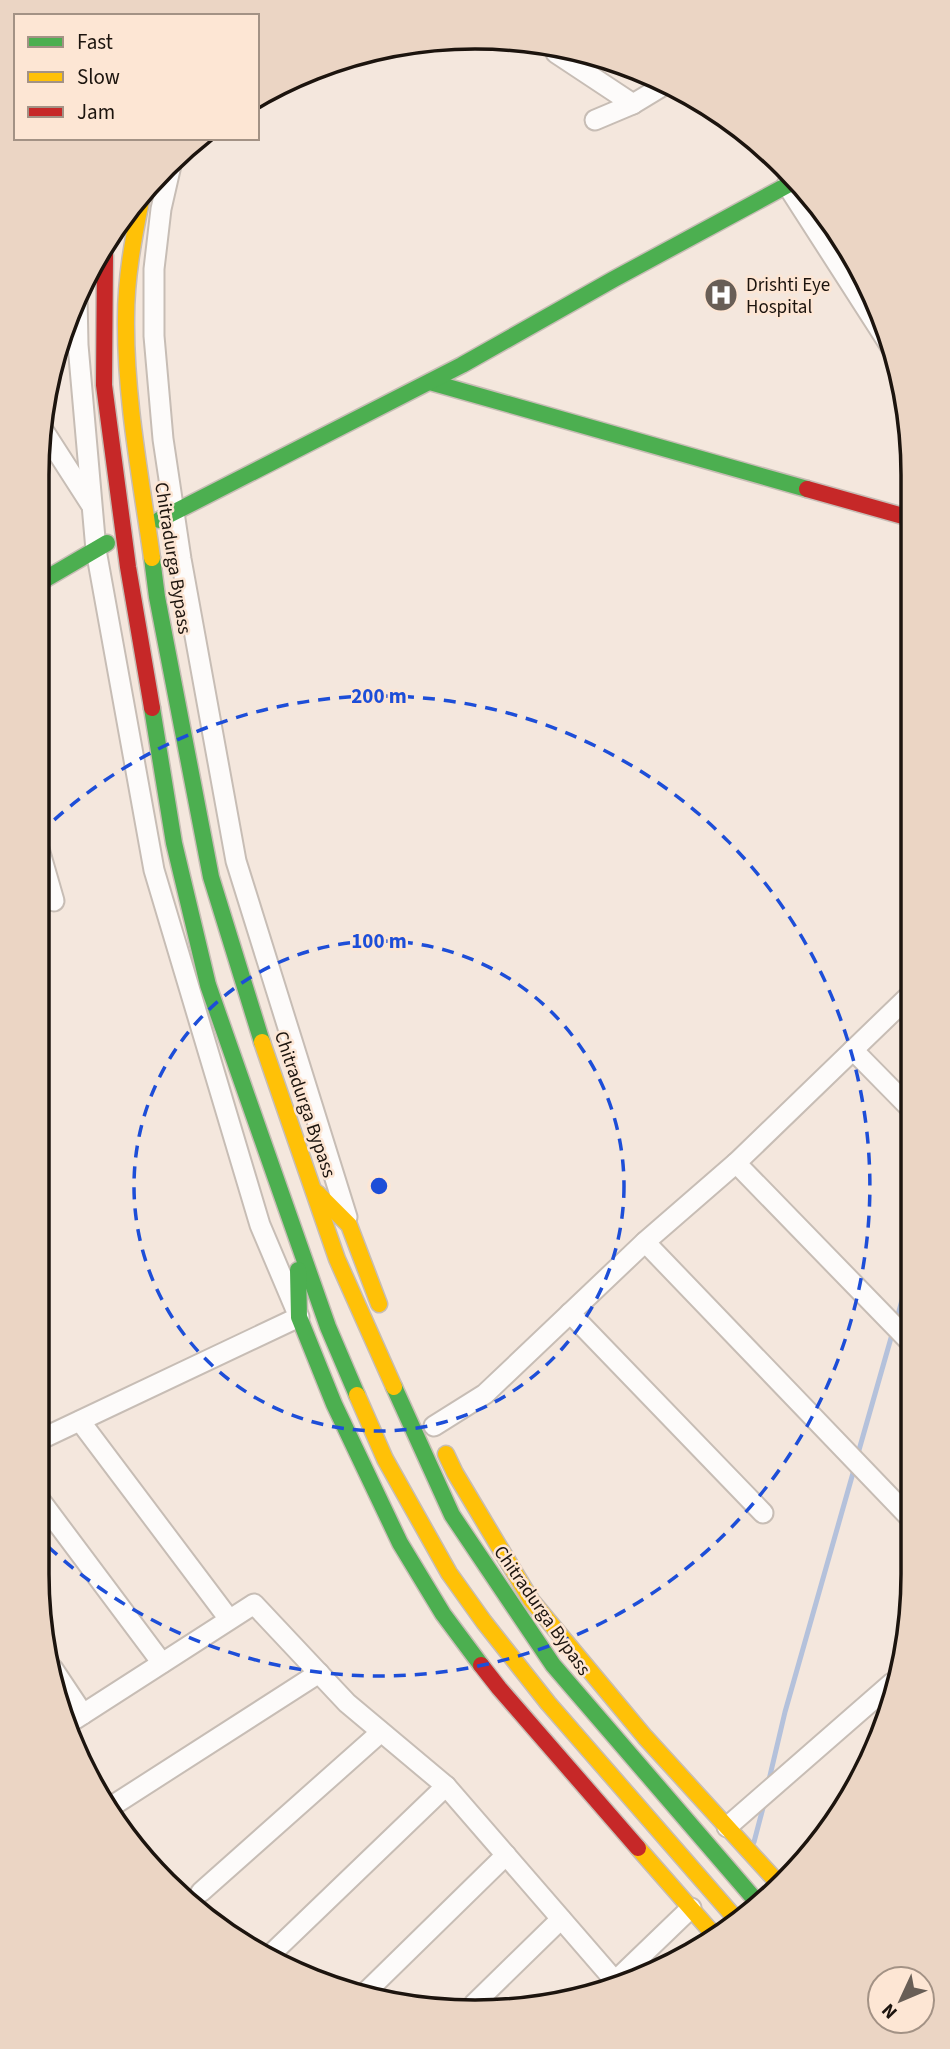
<svg xmlns="http://www.w3.org/2000/svg" width="950" height="2049" font-family="'Source Sans 3',sans-serif">
<rect width="100%" height="100%" fill="#f4e7dd"/>
<g fill="none" stroke-linecap="round" stroke-linejoin="round">
<g stroke="#b4c1db" stroke-width="5">
<path d="M896,1322L912,1264"/>
<path d="M857,1457L893,1331"/>
<path d="M768,1784L785,1712L855,1466"/>
<path d="M754,1842L764,1804"/>
</g>
<defs>
<g id="street">
<path d="M556,53L633,104"/>
<path d="M595,120L633,104L666,84"/>
<path d="M172,161L161,209L154,269V336L163,439L181,559L236,861L347,1217"/>
<path d="M787,185L891,347"/>
<path d="M45,433L90,503"/>
<path d="M37,842L54,901"/>
<path d="M853,1050L912,1110"/>
<path d="M736,1163L912,1344"/>
<path d="M645,1242L913,1521"/>
<path d="M570,1313L763,1513"/>
<path d="M80,1421L229,1619"/>
<path d="M434,1426L485,1394L645,1242L736,1163L911,994"/>
<path d="M37,1441L299,1317L260,1225L154,870L96,550L78,345L77,297"/>
<path d="M37,1496L162,1663"/>
<path d="M53,1669L83,1714"/>
<path d="M66,1725L254,1604L347,1703L446,1786L615,1981"/>
<path d="M112,1806L319,1673"/>
<path d="M727,1827L892,1683"/>
<path d="M201,1892L381,1732"/>
<path d="M267,1958L446,1786"/>
<path d="M611,1985L691,1908"/>
<path d="M364,1994L506,1855"/>
<path d="M474,2004L561,1919"/>
</g>
<g id="fast">
<path d="M430,382L807,489"/>
<path d="M159,520L462,365L614,279L795,181"/>
<path d="M152,558L157,597L211,877L262,1042"/>
<path d="M37,584L107,543"/>
<path d="M152,708L174,843L208,985L328,1327L357,1395"/>
<path d="M298,1270L299,1317L334,1404L400,1543L443,1614L481,1665"/>
<path d="M394,1387L452,1515L553,1665L757,1902"/>
</g>
<g id="slow">
<path d="M141,201C133,240 126,278 126,318C125,398 141,479 152,558"/>
<path d="M262,1042L337,1259L394,1387"/>
<path d="M317,1193L349,1225L379,1304"/>
<path d="M357,1395L385,1459L449,1573L484,1622L548,1703L736,1919"/>
<path d="M446,1454L455,1473L531,1600L645,1737L779,1884"/>
<path d="M638,1848L715,1936"/>
</g>
<g id="jam">
<path d="M105,255L104,385L128,567L152,708"/>
<path d="M807,489L910,518"/>
<path d="M481,1665L499,1688L638,1848"/>
</g>
</defs>
<use href="#street" stroke="#c7bdb5" stroke-width="23"/>
<use href="#fast" stroke="#c7bdb5" stroke-width="19"/>
<use href="#slow" stroke="#c7bdb5" stroke-width="19"/>
<use href="#jam" stroke="#c7bdb5" stroke-width="19"/>
<use href="#street" stroke="#fdfbfa" stroke-width="19"/>
<use href="#fast" stroke="#4caf50" stroke-width="16"/>
<use href="#slow" stroke="#ffc107" stroke-width="16"/>
<use href="#jam" stroke="#c62828" stroke-width="16"/>
</g>
<g fill="none" stroke="#1d4ed8" stroke-width="3.5" stroke-dasharray="12 9">
<circle cx="379" cy="1186" r="245"/>
<path d="M39 834A490 490 0 1 1 39 1538"/>
</g>
<defs>
<symbol id="hospital-disc" viewBox="-11 -11 22 22"><circle r="9.5" fill="#685e56" stroke="#fde6d4"/><path d="M-5-5h3v3.5h4V-5h3V5h-3V1.5h-4V5h-3Z" fill="#fff"/></symbol>
</defs>
<g fill-rule="evenodd">
<use href="#hospital-disc" x="702" y="276" width="38" height="38"/>
</g>
<g text-anchor="middle" stroke-width="5" stroke-linejoin="round" paint-order="stroke">
<g font-size="19" fill="#1c140e" stroke="#fde6d4" text-anchor="start">
<text x="746" y="291">Drishti Eye<tspan x="746" dy="22">Hospital</tspan></text>
</g>
<g font-size="19" fill="#1c140e" stroke="#fde6d4">
<text transform="translate(174 558) rotate(81)" y="7">Chitradurga Bypass</text>
<text transform="translate(306 1104) rotate(71)" y="7">Chitradurga Bypass</text>
<text transform="translate(543 1610) rotate(55)" y="7">Chitradurga Bypass</text>
</g>
</g>
<path d="M0 0H950V2049H0ZM475 49H475A426 426 0 0 1 901 475V1574A426 426 0 0 1 475 2000H475A426 426 0 0 1 49 1574V475A426 426 0 0 1 475 49Z" fill="#ebd5c4" fill-rule="evenodd"/>
<path fill="none" stroke="#1c140e" stroke-width="3.5" d="M475 49H475A426 426 0 0 1 901 475V1574A426 426 0 0 1 475 2000H475A426 426 0 0 1 49 1574V475A426 426 0 0 1 475 49Z"/>
<circle cx="379" cy="1186" r="10" fill="#1d4ed8" stroke="#fde6d4" stroke-width="3.5"/>
<g font-size="21" text-anchor="middle" font-weight="bold" fill="#1d4ed8" stroke="#fde6d4" stroke-width="5" stroke-linejoin="round" paint-order="stroke">
<text x="379" y="703">200 m</text>
<text x="379" y="948">100 m</text>
</g>
<rect x="14" y="14" width="245" height="126" fill="#fde6d4" stroke="#a39285" stroke-width="2"/>
<rect x="28" y="37" width="35" height="10" fill="#4caf50" stroke="#a39285" stroke-width="2"/>
<text x="77" y="49" font-size="21" fill="#1c140e">Fast</text>
<rect x="28" y="72" width="35" height="10" fill="#ffc107" stroke="#a39285" stroke-width="2"/>
<text x="77" y="84" font-size="21" fill="#1c140e">Slow</text>
<rect x="28" y="107" width="35" height="10" fill="#c62828" stroke="#a39285" stroke-width="2"/>
<text x="77" y="119" font-size="21" fill="#1c140e">Jam</text>
<g transform="translate(901 2000) rotate(226)"><circle r="33" fill="#fde6d4" stroke="#a39285" stroke-width="2"/>
<path d="M0-5L12 26L0 18L-12 26Z" fill="#685e56"/>
<text y="-10" font-size="19" font-weight="bold" text-anchor="middle" fill="#1c140e">N</text>
</g>
</svg>
